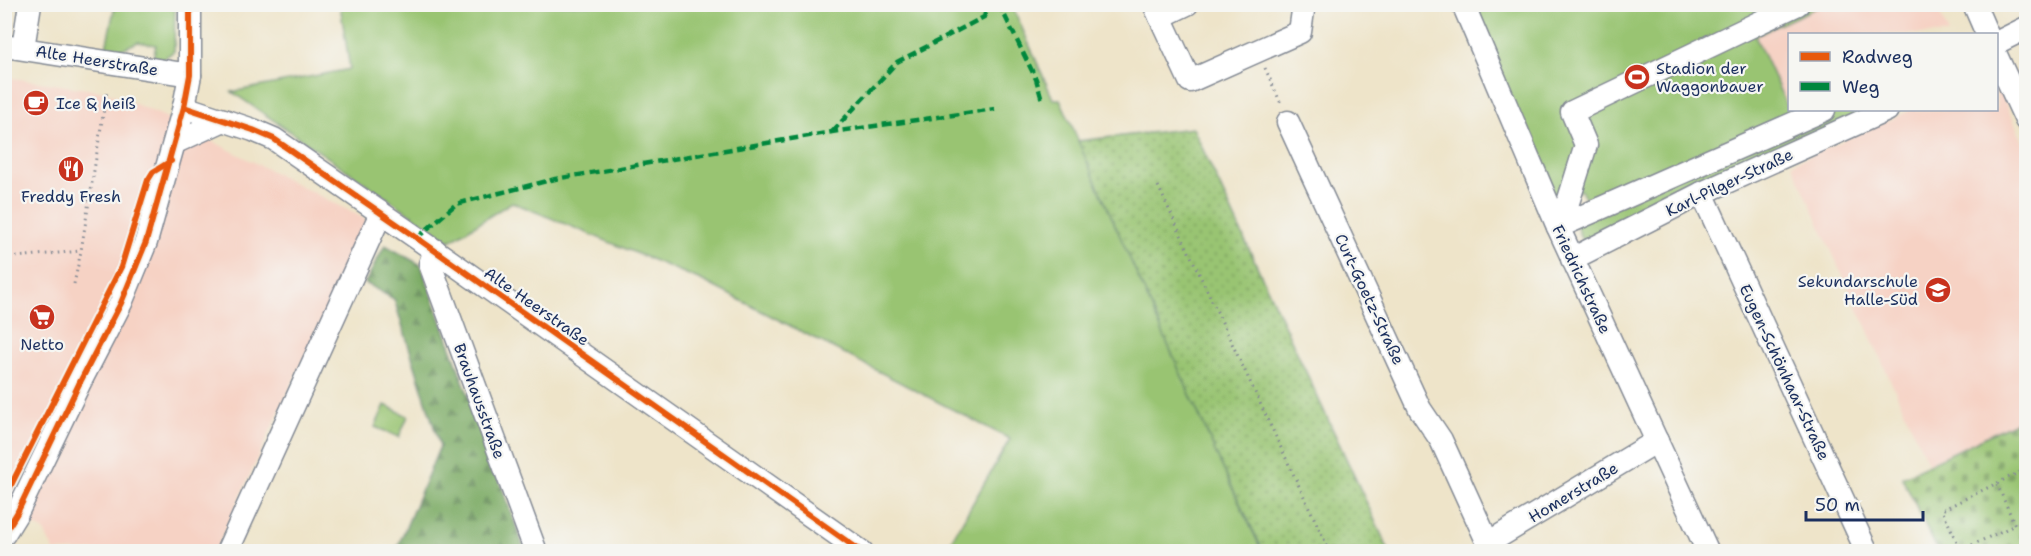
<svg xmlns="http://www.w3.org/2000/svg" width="2031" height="556" font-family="'Shantell Sans',sans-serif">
<defs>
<pattern id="forest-firs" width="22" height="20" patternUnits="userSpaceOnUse" patternTransform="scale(1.5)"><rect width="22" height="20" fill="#7aaa64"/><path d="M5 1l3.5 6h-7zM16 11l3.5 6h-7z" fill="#638b56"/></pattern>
<pattern id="cemetery-stones" width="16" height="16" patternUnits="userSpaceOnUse" patternTransform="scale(1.5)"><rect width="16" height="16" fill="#99c472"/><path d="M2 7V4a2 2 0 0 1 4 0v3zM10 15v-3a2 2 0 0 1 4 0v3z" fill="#7ca061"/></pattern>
<pattern id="garden-dots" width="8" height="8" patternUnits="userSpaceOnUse" patternTransform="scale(1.5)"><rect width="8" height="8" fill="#99c472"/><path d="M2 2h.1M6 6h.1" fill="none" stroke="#7ca061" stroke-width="1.8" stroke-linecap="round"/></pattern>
</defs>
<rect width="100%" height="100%" fill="#f6f6f2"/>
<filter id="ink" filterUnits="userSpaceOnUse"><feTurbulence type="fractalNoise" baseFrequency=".0167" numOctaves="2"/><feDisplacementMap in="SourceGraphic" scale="12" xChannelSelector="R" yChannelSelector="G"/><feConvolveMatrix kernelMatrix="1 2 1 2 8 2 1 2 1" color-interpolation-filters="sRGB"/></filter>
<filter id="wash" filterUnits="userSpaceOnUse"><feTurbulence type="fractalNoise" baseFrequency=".008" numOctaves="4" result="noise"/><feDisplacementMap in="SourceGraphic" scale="24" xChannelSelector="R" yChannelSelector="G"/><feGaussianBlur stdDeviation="1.35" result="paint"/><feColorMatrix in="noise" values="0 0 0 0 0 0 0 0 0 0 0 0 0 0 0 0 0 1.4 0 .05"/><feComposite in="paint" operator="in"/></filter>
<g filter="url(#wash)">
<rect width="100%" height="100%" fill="#eee4c9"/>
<g fill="#f6d2c4">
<path d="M1822,4L1936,5L1949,34H1790V110H1814L1793,119L1755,36Z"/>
<path d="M5,77L107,92L163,116L367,220L215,551H54L43,530L5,512Z"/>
<path d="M1997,83L2026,149V417L1928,463L1792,164L1911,110H1996Z"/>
</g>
<g fill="#99c472" stroke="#5a7a68" stroke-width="1.5">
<path d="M115,5H175L174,51L163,59H153L156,45L138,42L113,53L105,52Z"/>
<path d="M340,5H1012L1053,99H1060L1219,460L1262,551H945L1010,439L701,280L512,202L450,241L232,92L350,69Z"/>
<path d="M1469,5H1822L1755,36L1793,119L1589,204L1581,190L1555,202Z"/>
<path d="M1831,110H1879L1585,248L1574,221Z"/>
<path d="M385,405L408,416L399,437L375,427Z"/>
</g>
<path fill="url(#forest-firs)" stroke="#4a6c61" stroke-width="1.5" d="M385,245L421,265L525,551H396L440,446L394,299L365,283Z"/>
<path fill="url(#cemetery-stones)" stroke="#5a7a68" stroke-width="1.5" d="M2026,417V551H1938L1902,477Z"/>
<path fill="url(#garden-dots)" stroke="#5a7a68" stroke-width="1.5" d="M1193,128L1389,551H1263L1219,460L1078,141Z"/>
</g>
<g filter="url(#ink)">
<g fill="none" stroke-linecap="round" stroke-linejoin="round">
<defs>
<g id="minor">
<path d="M1154,4L1190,81L1300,32L1304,4"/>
<path d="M1463,4L1558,227L1708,552"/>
<path d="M1974,4L1987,34"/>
<path d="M1160,17L1187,4"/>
<path d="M1996,43L2026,28"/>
<path d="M4,46L190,75"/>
<path d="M23,48L30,4"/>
<path d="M1996,55L2026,120"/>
<path d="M184,107L253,130L274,139L417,238L862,552"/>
<path d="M1288,122L1420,409L1441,440L1488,543"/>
<path d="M176,142L224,120"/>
<path d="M1702,193L1867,552"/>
<path d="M1556,221L1565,212L1586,145L1572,112L1798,4"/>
<path d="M1558,227L1824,110"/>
<path d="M435,250L430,264L536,552"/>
<path d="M1572,259L1702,193L1887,110"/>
<path d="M4,534L17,513L79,384L121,303L146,242L184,107L190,75V4"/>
<path d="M1488,543L1657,441"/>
<path d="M227,552L381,213"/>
</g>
</defs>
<use href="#minor" stroke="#848a94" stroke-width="25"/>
<g stroke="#848a94" stroke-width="3" stroke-dasharray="1.5 4.5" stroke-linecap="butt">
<path d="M1265,68L1282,106"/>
<path d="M1158,186L1330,552"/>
<path d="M4,258L81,251"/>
<path d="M74,284L81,251L107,90"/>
<path d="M2020,472L2026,487"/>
<path d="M1997,484L2015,525L2026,519"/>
<path d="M1961,550L2015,525"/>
<path d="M22,552L23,547"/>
<path d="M1962,552L1942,510L2026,469"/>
</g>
<use href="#minor" stroke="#fff" stroke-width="22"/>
<g stroke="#00873e" stroke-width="4.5" stroke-dasharray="9 4.5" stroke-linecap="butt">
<path d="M999,4L1036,79L1042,100"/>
<path d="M832,132L897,62L984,17L988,4"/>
<path d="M417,238L456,204L555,179L832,132L995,109"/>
</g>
<defs>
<g id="cycleway">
<path d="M184,107L253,130L274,139L417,238L862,552"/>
<path d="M4,499L121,267L148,180L153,172L171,161"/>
<path d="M4,534L17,513L79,384L121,303L146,242L184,107L190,75V4"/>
</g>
</defs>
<use href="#cycleway" stroke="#f6f6f2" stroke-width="10"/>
<use href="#cycleway" stroke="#e8590c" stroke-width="6"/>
</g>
</g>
<defs>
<symbol id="stadium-disc" viewBox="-11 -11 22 22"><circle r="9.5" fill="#c8321e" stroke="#f6f6f2"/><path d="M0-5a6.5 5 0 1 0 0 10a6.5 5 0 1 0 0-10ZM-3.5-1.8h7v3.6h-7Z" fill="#fff"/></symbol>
<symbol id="cafe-disc" viewBox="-11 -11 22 22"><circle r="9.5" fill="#c8321e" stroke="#f6f6f2"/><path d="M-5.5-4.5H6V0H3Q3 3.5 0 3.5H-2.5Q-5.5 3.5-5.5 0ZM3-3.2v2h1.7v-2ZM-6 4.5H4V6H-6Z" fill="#fff"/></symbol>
<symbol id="restaurant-disc" viewBox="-11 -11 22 22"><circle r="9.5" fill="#c8321e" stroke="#f6f6f2"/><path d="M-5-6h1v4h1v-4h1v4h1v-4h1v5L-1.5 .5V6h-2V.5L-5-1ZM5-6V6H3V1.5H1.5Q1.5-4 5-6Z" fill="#fff"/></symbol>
<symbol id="school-disc" viewBox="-11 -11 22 22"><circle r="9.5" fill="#c8321e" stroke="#f6f6f2"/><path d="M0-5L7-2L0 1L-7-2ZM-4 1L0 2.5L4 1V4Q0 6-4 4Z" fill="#fff"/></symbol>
<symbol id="supermarket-disc" viewBox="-11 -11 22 22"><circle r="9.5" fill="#c8321e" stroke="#f6f6f2"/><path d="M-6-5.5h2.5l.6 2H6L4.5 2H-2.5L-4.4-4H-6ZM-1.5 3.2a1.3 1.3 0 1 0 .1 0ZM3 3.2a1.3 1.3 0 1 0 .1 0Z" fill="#fff"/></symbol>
</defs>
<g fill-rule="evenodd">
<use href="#stadium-disc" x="1622" y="62" width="30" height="30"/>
<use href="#cafe-disc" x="21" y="88" width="30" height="30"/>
<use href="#restaurant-disc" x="56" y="154" width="30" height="30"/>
<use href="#school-disc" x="1923" y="275" width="30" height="30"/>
<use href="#supermarket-disc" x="27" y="302" width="30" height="30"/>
</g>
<g text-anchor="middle" stroke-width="4.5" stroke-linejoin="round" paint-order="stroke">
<g font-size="16" fill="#1b2f5e" stroke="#f6f6f2">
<text transform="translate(97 60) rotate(9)" y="6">Alte Heerstraße</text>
<text transform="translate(1729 182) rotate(-25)" y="6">Karl-Pilger-Straße</text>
<text transform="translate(1582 279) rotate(65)" y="6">Friedrichstraße</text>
<text transform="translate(1370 299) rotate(65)" y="6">Curt-Goetz-Straße</text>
<text transform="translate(537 306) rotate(35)" y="6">Alte Heerstraße</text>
<text transform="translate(1785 372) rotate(65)" y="6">Eugen-Schönhaar-Straße</text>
<text transform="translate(480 401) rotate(70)" y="6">Brauhausstraße</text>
<text transform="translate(1573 492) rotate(-31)" y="6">Homerstraße</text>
</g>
<g font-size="16" fill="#1b2f5e" stroke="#f6f6f2" text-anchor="start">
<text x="1656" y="74">Stadion der<tspan x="1656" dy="18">Waggonbauer</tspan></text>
<text x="56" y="109">Ice &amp; heiß</text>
<text x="71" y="202" text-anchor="middle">Freddy Fresh</text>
<text x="1918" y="287" text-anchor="end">Sekundarschule<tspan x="1918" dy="18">Halle-Süd</tspan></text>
<text x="42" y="350" text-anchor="middle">Netto</text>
</g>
</g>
<rect width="2031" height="556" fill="none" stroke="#f6f6f2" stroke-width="24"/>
<rect x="1788" y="33" width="210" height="78" fill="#f6f6f2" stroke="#9ea6b7" stroke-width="1.5"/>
<rect x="1800" y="52" width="30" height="9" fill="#e8590c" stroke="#9ea6b7" stroke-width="1.5"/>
<text x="1842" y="63" font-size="18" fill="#1b2f5e">Radweg</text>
<rect x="1800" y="82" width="30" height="9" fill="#00873e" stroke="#9ea6b7" stroke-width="1.5"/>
<text x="1842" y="93" font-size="18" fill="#1b2f5e">Weg</text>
<path d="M1806 511v9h117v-9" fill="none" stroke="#1b2f5e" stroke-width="3"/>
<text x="1815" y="511" font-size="18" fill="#1b2f5e" stroke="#f6f6f2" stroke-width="4.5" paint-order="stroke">50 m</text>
</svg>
